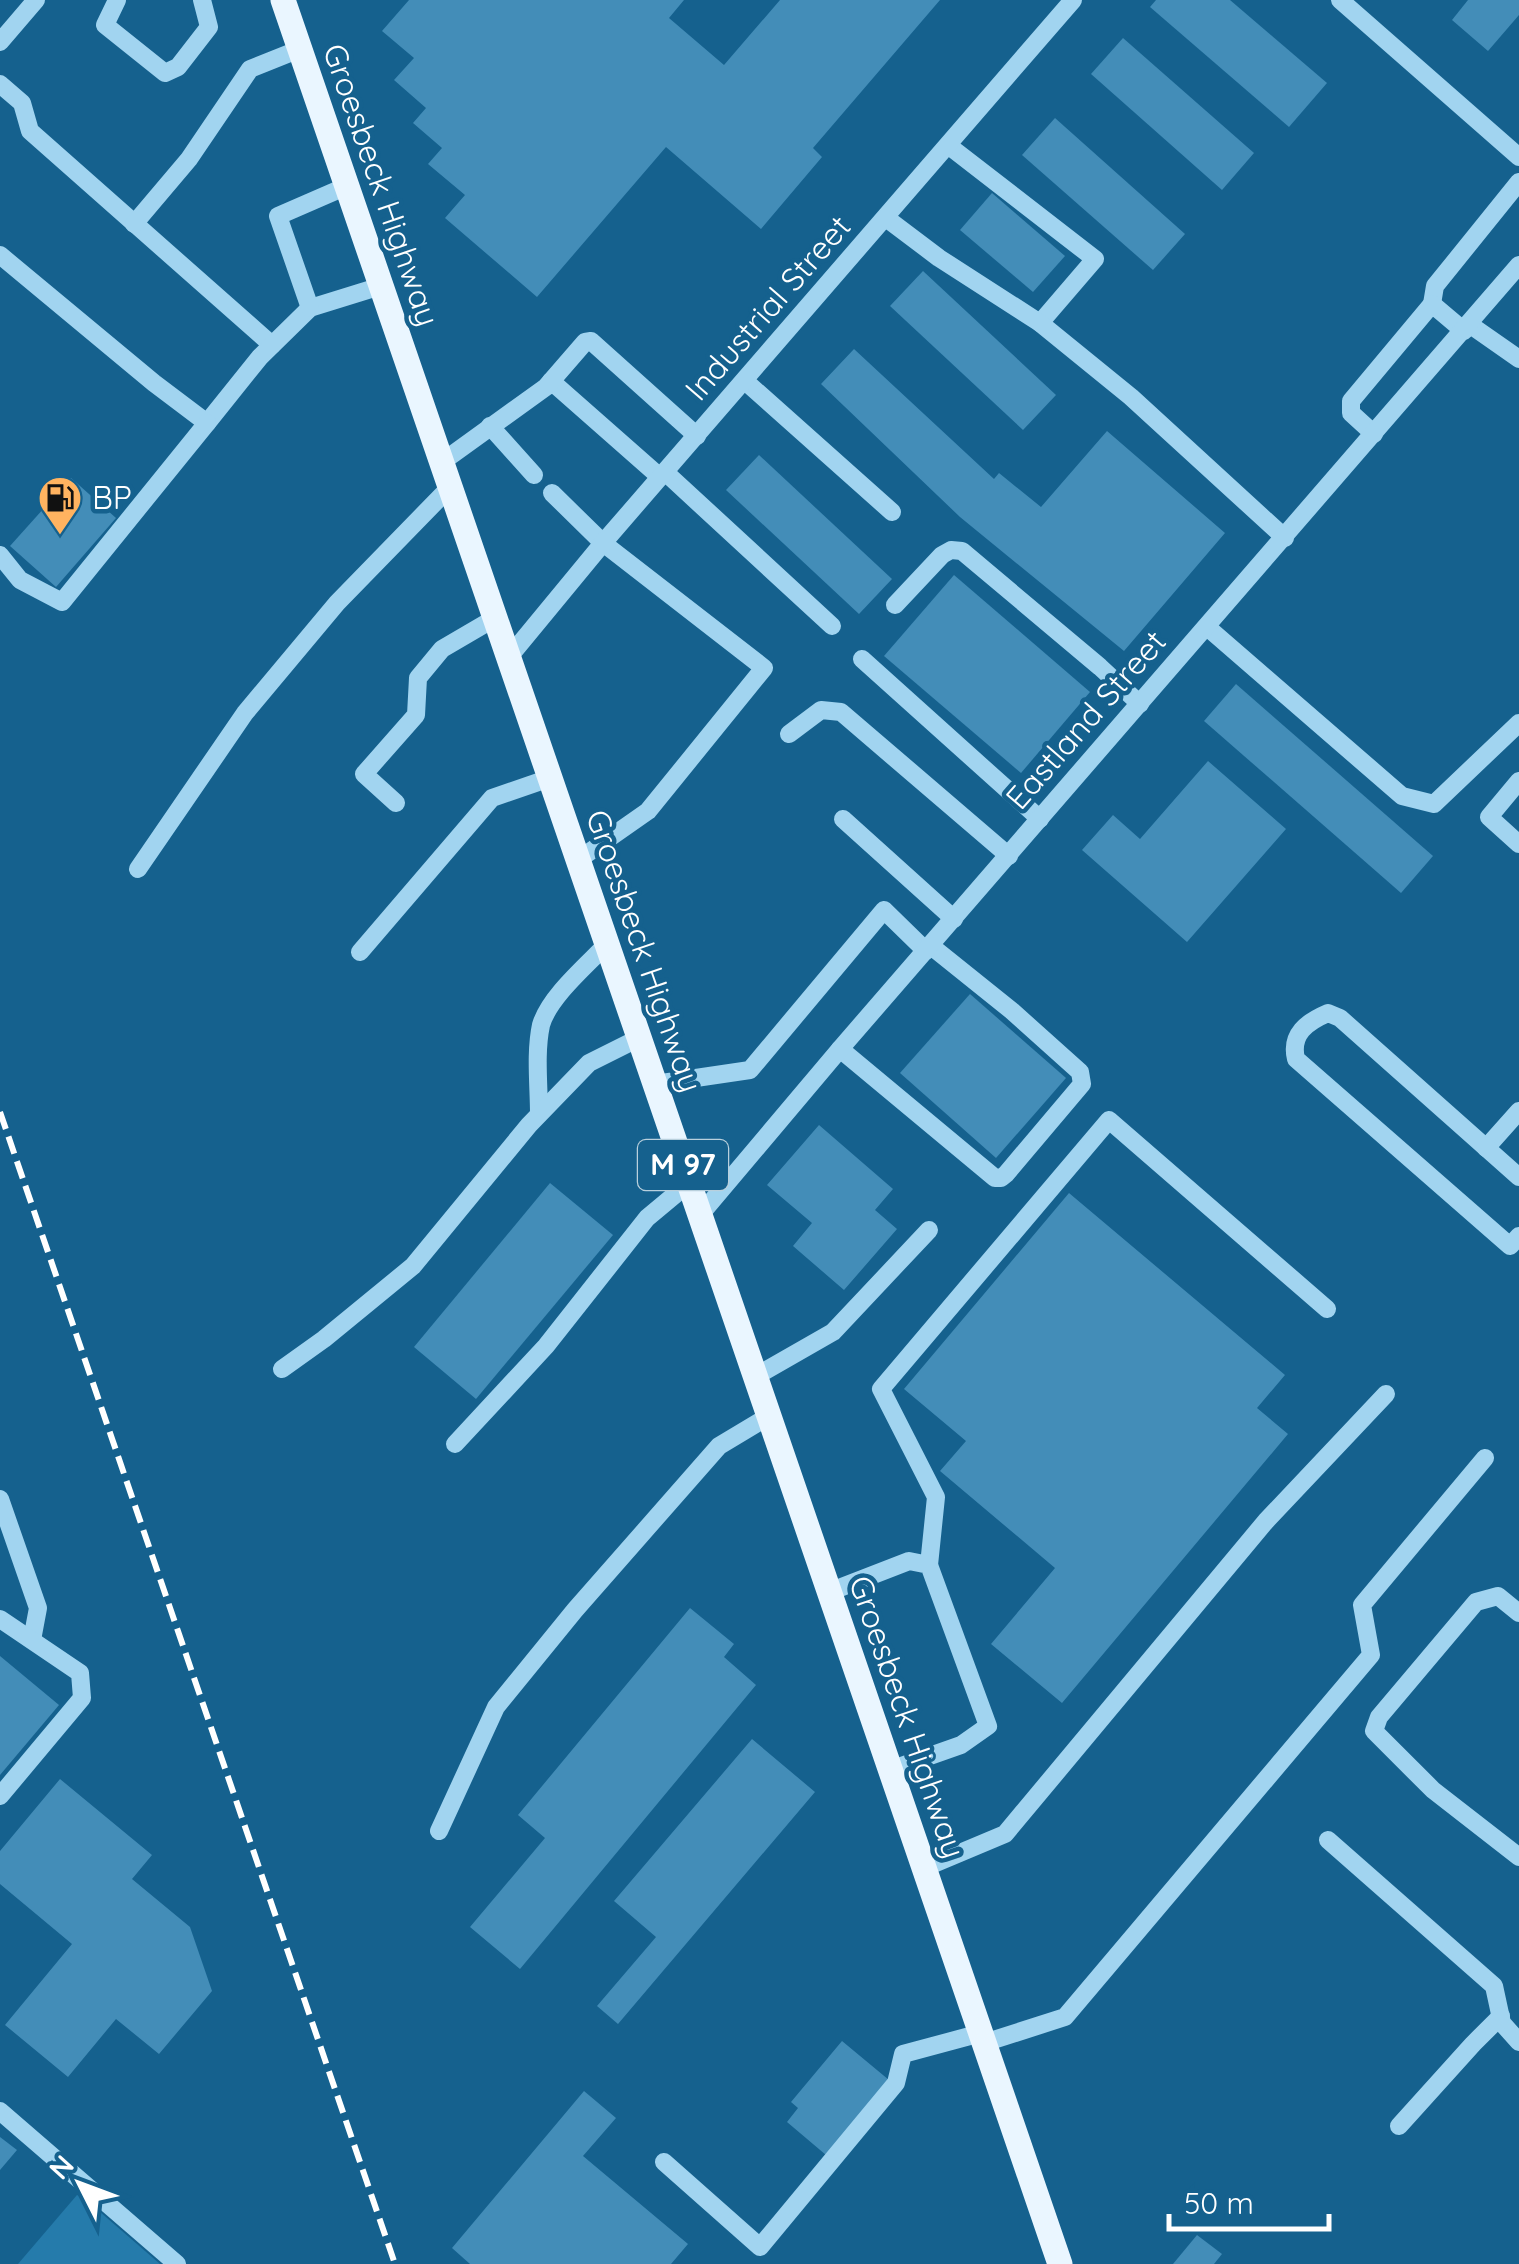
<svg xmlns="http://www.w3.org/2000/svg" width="1519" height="2264" font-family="Quicksand,sans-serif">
<rect width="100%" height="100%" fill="#15618e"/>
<path fill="#257bab" d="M77,2195L84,2198L160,2264H18Z"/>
<g fill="#438db8">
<path d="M409,0H684L669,18L724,65L780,0H940L813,148L822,157L761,229L666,147L537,297L445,218L465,195L428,164L442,148L413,123L426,108L394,80L414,58L382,31Z"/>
<path d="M1156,0H1230L1327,83L1289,127L1150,7Z"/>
<path d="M1468,0H1519V15L1488,51L1452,20Z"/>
<path d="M1123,38L1254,153L1222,190L1091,74Z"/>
<path d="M1055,118L1185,234L1153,270L1022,155Z"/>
<path d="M992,193L1065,256L1033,292L960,230Z"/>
<path d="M923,271L1056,395L1023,430L890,306Z"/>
<path d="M854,349L994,479L999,473L1041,507L1107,431L1225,533L1124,651L960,517L821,384Z"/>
<path d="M759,455L892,579L859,614L726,490Z"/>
<path d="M71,478L116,518L56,587L10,546Z"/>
<path d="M954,575L1090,692L1021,773L884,656Z"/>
<path d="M1236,684L1433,856L1401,893L1204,721Z"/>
<path d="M1208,761L1286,829L1187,942L1082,850L1113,815L1140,839Z"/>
<path d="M970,994L1066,1078L996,1158L900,1073Z"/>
<path d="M819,1125L893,1189L875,1210L897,1229L844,1290L793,1246L812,1223L767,1185Z"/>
<path d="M550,1183L613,1235L476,1399L414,1347Z"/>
<path d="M1069,1193L1285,1375L1257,1408L1288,1434L1062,1703L991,1644L1055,1568L940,1471L966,1441L904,1389Z"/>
<path d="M690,1608L734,1644L724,1657L756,1685L520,1969L470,1927L545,1838L518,1815Z"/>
<path d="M0,1656L59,1705L0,1775Z"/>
<path d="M752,1739L815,1792L618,2024L597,2006L656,1937L614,1901Z"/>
<path d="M60,1779L152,1855L132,1879L190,1927L212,1991L159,2054L116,2019L68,2077L5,2025L72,1944L0,1884V1851Z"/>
<path d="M842,2041L889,2080L826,2155L787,2122L798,2108L791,2102Z"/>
<path d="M584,2091L616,2118L583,2156L688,2244L671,2264H470L452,2248Z"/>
<path d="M0,2137L17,2150L0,2170Z"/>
<path d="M1197,2235L1222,2254L1214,2264H1173Z"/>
</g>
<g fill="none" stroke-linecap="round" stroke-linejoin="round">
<g stroke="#a1d4f0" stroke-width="18">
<path d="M117,0L105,25L165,73L178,67L209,27L202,0"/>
<path d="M1340,0L1519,157"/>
<path d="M0,42L36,0"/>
<path d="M0,84L22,103L30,131L272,345"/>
<path d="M949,146L1095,259L1040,323"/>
<path d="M886,218L939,258L1040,323L1131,397L1285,538"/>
<path d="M134,224L189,159L250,69L300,49"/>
<path d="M0,255L154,383L207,423L260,357L310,308L381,286"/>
<path d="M1432,304L1435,286L1519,182"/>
<path d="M310,308L278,216L347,186"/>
<path d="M1469,324L1519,359"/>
<path d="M551,381L660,477"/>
<path d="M745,381L892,512"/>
<path d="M490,426L534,475"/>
<path d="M1374,434L1351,413V401L1432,304L1464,331"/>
<path d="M442,462L546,387L585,342L591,341L697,436"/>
<path d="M665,472L832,626"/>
<path d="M552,493L603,543L764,668L648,811L578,860"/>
<path d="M0,555L20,580L62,602L207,423"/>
<path d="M895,605L942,555L951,550L962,551L1100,667L1140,704"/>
<path d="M1207,627L1402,796L1434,804L1519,723"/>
<path d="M509,657L603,543L1073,0"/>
<path d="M862,659L1040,819"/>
<path d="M789,734L821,710L841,712L1009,856"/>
<path d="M1519,781L1489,817L1519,844"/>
<path d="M396,803L364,774L416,715L418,678L442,649L495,618"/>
<path d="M843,819L954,919"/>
<path d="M138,869L245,713L337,603L450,487"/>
<path d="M360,952L492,798L550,778"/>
<path d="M840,1049L995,1178H1001L1006,1174L1082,1084L1080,1072L1012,1011L931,946"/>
<path d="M655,1084L750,1070L884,910L926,951"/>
<path d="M539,1114C539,1086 535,1053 541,1025C549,997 587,965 607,944"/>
<path d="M1486,1148L1519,1111"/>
<path d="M1519,1177L1340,1018L1328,1013C1307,1022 1290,1034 1296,1059L1510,1246L1519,1236"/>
<path d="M700,1215L840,1049L1519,265"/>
<path d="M282,1369L324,1339L413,1266L529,1125L589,1063L639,1038"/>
<path d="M756,1376L833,1332L929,1230"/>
<path d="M455,1444L546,1346L647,1218L689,1183"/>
<path d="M0,1499L38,1608L32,1640"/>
<path d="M929,1565L936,1497L881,1389L1109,1120L1327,1309"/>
<path d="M829,1592L909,1561L929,1565L988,1726L961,1745L890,1770"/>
<path d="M1519,1613L1498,1596L1476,1602L1379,1717L1374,1731L1433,1790L1519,1857"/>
<path d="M0,1619L80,1673L82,1698L0,1796"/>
<path d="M439,1831L496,1707L575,1610L719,1446L769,1416"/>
<path d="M1328,1840L1494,1986L1502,2023L1519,2042"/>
<path d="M924,1868L1005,1834L1266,1521L1386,1394"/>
<path d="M984,2043L1065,2017L1371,1655L1362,1605L1485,1458"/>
<path d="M0,2111L177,2264"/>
<path d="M1399,2126L1473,2044L1501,2016"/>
<path d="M664,2162L760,2247L896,2083L903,2054L981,2033"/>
</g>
<path stroke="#eaf6ff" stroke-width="25" d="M283,0L1060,2264"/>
<path stroke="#fff" stroke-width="6" stroke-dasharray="18 8" stroke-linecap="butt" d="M0,1112L395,2264"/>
</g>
<defs>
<symbol id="fuel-pin" viewBox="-11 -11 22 30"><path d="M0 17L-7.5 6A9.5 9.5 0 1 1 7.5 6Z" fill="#ffb360" stroke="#15618e"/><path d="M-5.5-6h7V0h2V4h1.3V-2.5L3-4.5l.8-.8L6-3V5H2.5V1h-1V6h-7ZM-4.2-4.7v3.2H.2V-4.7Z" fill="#111"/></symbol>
</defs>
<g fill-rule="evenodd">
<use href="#fuel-pin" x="35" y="473" width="50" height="68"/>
</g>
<g text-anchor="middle" stroke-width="9" stroke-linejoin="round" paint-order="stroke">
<rect fill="#15618e" stroke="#b9d0dd" stroke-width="2.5" x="638" y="1140" width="90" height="50" rx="8"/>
<g font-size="30" font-weight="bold" fill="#fff">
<text x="683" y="1175">M 97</text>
</g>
<g font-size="32" fill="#fff" stroke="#15618e">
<text transform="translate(381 185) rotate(71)" y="11">Groesbeck Highway</text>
<text transform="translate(768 308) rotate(-49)" y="11">Industrial Street</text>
<text transform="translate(1086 720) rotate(-49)" y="11">Eastland Street</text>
<text transform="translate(644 951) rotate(71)" y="11">Groesbeck Highway</text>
<text transform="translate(907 1717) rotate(71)" y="11">Groesbeck Highway</text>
</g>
<g font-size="32" fill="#fff" stroke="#15618e" text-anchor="start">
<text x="92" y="509">BP</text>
</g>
</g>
<g transform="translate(80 2184) rotate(312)" stroke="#15618e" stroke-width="8" paint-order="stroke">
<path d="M0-8L18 38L0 25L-18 38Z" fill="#ffffff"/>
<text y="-15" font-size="28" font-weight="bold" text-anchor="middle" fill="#ffffff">N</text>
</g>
<path d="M1169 2214v15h160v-15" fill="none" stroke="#ffffff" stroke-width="5"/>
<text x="1184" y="2214" font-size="30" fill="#ffffff" stroke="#15618e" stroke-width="8" paint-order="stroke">50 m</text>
</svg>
